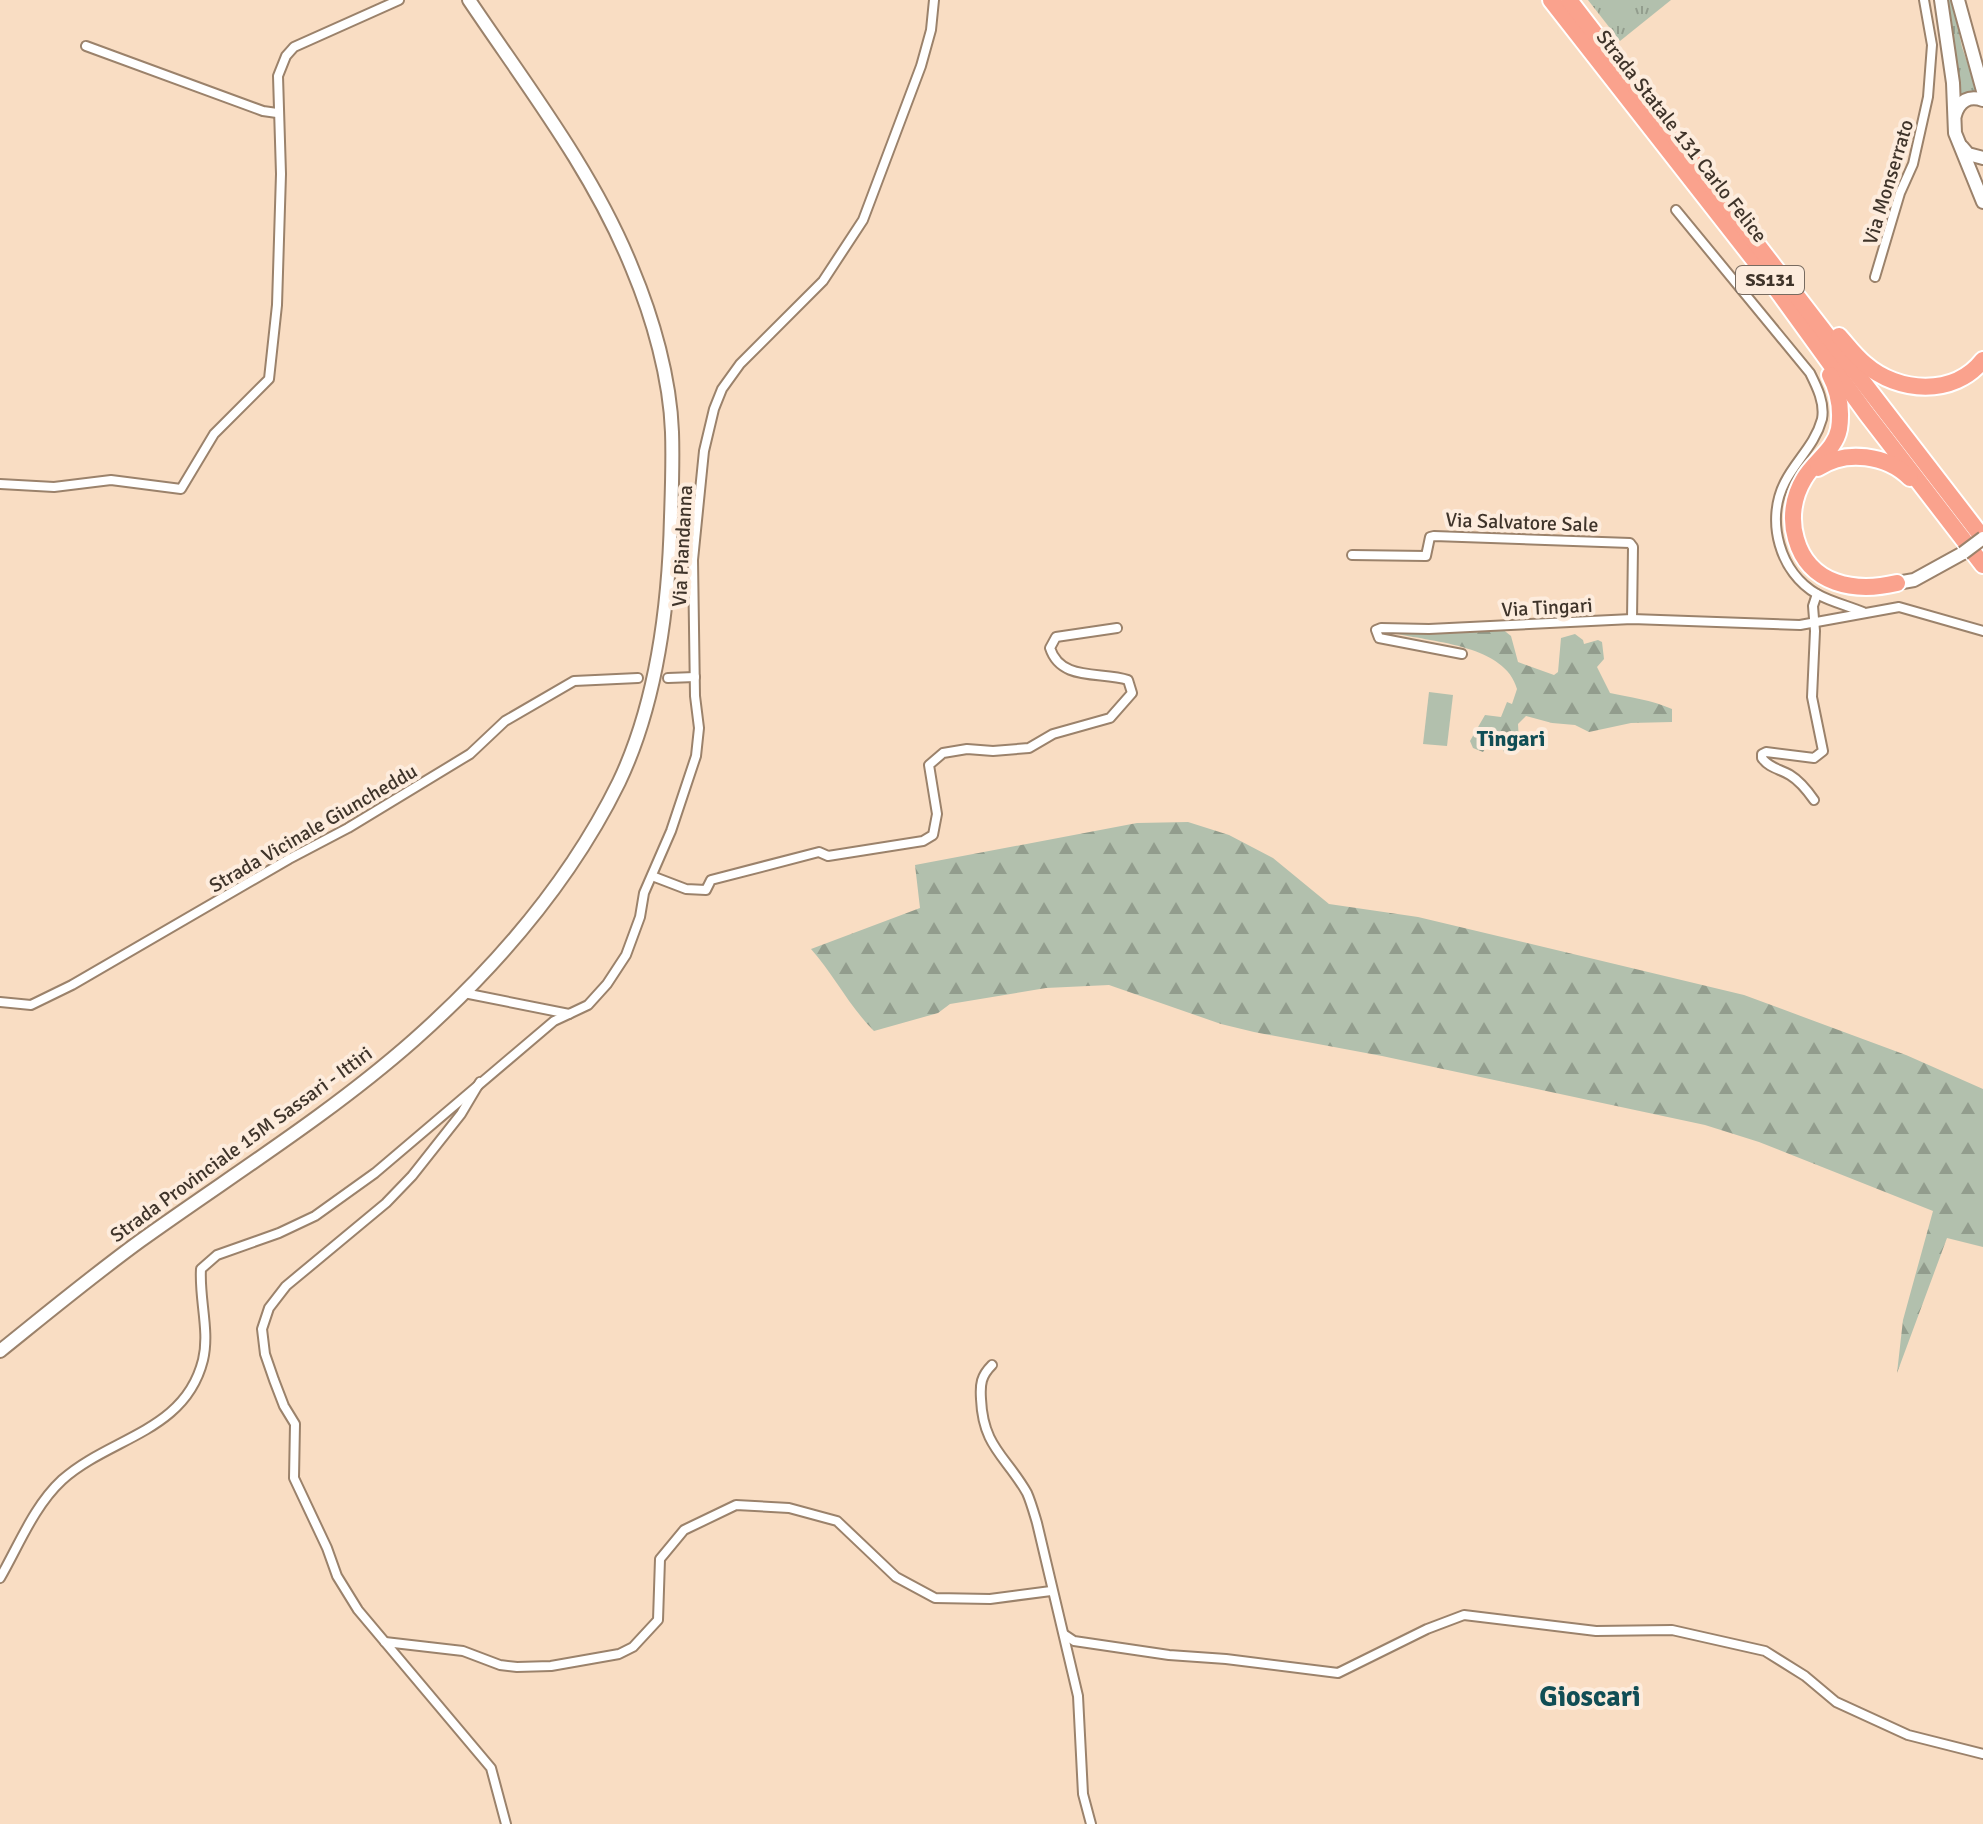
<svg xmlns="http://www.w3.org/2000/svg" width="1983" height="1824" font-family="Signika,sans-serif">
<defs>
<pattern id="grass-tufts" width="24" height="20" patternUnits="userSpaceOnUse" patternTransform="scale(2)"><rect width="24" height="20" fill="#b2c0ad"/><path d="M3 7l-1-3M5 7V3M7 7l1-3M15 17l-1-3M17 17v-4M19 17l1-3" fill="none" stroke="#929d8d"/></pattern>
<pattern id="forest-firs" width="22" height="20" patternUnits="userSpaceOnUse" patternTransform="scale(2)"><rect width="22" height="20" fill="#b2c0ad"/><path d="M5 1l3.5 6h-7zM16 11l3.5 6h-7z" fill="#929d8d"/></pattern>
</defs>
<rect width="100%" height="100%" fill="#f9ddc3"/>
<g fill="url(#grass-tufts)">
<path d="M1588,0H1671L1620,41Z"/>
<path d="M1948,0H1952L1962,47L1978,94L1960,99Z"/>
</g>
<g fill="url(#forest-firs)">
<path d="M1501,628L1511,636L1518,662L1554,675L1558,672L1561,638L1575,634L1583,640L1584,644L1598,640L1602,642L1604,659L1597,667L1610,693C1629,697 1652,700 1672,709V722L1631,723L1589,732L1575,725L1552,723L1526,716L1518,724L1519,742L1514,754L1504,752L1497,737H1493L1483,752L1473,748L1470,741L1485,715L1501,717L1507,702L1512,704L1517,689C1506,646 1434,642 1398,634Z"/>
<path d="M1188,822L1229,835L1273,858L1329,904L1418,917L1744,995L1906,1055L1983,1089V1247L1947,1238L1897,1373L1903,1320L1933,1211L1759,1142L1705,1125L1382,1056L1254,1032L1221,1024L1109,985L1046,988L950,1004L938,1013L874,1031C849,1006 834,975 811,949L920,908L915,865L1137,823Z"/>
</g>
<path fill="#b2c0ad" d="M1429,692L1453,695L1447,746L1423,744Z"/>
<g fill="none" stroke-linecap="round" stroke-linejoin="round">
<defs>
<g id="street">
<path d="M86,46L263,111L277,113"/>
<path d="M1676,210L1810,373C1817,387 1825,403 1822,419C1815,445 1796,460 1785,482C1765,521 1780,573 1817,594C1831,602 1849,606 1863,612"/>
<path d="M1875,277L1900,193L1913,164L1928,97L1932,45L1924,0"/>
<path d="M0,484L54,487L111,480L181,489L214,434L269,379L277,305L281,174L278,76L286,56L294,47L399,0"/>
<path d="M1352,555L1426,556L1430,537L1434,536L1630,543L1633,547L1632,619"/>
<path d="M1462,654L1379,638L1376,630L1381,628L1429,629L1632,619L1800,625L1899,607L1983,631"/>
<path d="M668,678L695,677"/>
<path d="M1814,800C1807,790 1800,781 1790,775C1780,769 1769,768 1762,758V754L1766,752L1814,758L1823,751L1812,697L1815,631L1813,606L1817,594"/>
<path d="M652,876L686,889L706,890L711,880L819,852L828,856L923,841L933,835L937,814L929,765L943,753L967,749L993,751L1029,748L1053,734L1110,718L1132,693L1128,680C1101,671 1061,682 1050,648L1056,637L1117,628"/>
<path d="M464,993L569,1014L588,1005L607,984L626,955L640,917L644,893L671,831L696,756L699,728L695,696L693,560L704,451L714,409L722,389L740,364L823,281L863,220L921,66L931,30L934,0"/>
<path d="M0,1002L31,1005L72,985L289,859L348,828L470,754L505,721L574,681L638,678"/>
<path d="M480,1082L461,1114L412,1176L386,1203L286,1286L269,1308L262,1329L265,1354L274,1380L284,1406L295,1424L294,1478L327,1548L337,1576L358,1610L491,1768L506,1824"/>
<path d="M992,1365C981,1376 980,1384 981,1399C983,1447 1006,1456 1027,1493C1031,1502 1034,1513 1037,1523L1078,1696L1083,1794L1091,1824"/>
<path d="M0,1578C19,1545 34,1506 62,1480C110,1437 185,1432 203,1360C210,1331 199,1299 201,1269L217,1255L279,1233L315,1216L375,1173L554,1021L569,1014"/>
<path d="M1065,1635L1074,1641L1169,1655L1226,1659L1338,1673L1427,1629L1464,1615L1596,1631L1672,1630L1765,1651L1805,1676L1836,1702L1908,1735L1983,1754"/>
<path d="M385,1642L463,1651L500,1665L517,1667L551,1666L619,1654L633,1647L658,1620L660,1559L684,1530L736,1505L789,1508L837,1521L896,1577L935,1598L990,1599L1051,1591"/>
</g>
<g id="secondary">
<path d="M1941,0L1953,83L1955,133L1983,202"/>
<path d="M1958,0L1983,91"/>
<path d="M1955,115C1959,101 1969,95 1983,100"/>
<path d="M1962,147L1968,154L1983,158"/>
<path d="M1897,583L1914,580L1963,553"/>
<path d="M0,1351C46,1314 92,1276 140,1241C232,1175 329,1115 414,1040C495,968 571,880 619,782C657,702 669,604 671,517C672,489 673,460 672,432C670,378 653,318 632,268C593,171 526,85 469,0"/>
</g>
<g id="highway">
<path d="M1551,0L1769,279L1866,413L1983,565"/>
<path d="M1569,0L1983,538"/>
<path d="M1839,336C1847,345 1855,356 1865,364C1898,393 1954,397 1983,360"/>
<path d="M1830,375C1839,392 1842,409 1839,429C1835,450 1814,461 1804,479C1793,497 1790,519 1796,539C1809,585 1855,593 1897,583"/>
<path d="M1818,468C1846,449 1887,455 1910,478"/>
</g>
</defs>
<use href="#street" stroke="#9b826b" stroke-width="12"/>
<use href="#secondary" stroke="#9b826b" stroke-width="16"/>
<use href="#highway" stroke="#fff" stroke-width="20"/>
<use href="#street" stroke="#fff" stroke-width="8"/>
<use href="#secondary" stroke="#fff" stroke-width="12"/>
<use href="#highway" stroke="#faa28d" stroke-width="16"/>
<defs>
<path id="secondary-bridge" d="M1963,553L1983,538"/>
</defs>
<use href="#secondary-bridge" stroke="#9b826b" stroke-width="16" stroke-linecap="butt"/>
<use href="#secondary-bridge" stroke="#fff" stroke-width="12"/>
</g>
<g text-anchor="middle" stroke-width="8" stroke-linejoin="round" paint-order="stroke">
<rect fill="#fdecdd" stroke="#786b60" stroke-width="2" x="1736" y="266" width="68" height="28" rx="6"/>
<g font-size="18" font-weight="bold" fill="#3f342a">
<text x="1770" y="286">SS131</text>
</g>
<g font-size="20" fill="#3f342a" stroke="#fdecdd">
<text transform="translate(1682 136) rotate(52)" y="7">Strada Statale 131 Carlo Felice</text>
<text transform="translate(1888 182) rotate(-73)" y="7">Via Monserrato</text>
<text transform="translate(1522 522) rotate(2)" y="7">Via Salvatore Sale</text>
<text transform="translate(682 546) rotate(-87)" y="7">Via Piandanna</text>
<text transform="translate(1547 607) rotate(-3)" y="7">Via Tingari</text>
<text transform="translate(313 828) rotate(-30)" y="7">Strada Vicinale Giuncheddu</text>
<text transform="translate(241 1144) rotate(-36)" y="7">Strada Provinciale 15M Sassari - Ittiri</text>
</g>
<g font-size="22" font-weight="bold" fill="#114e55" stroke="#fdecdd">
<text x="1511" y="746">Tingari</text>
</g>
<g font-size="28" font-weight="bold" fill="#114e55" stroke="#fdecdd">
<text x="1590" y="1706">Gioscari</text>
</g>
</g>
</svg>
